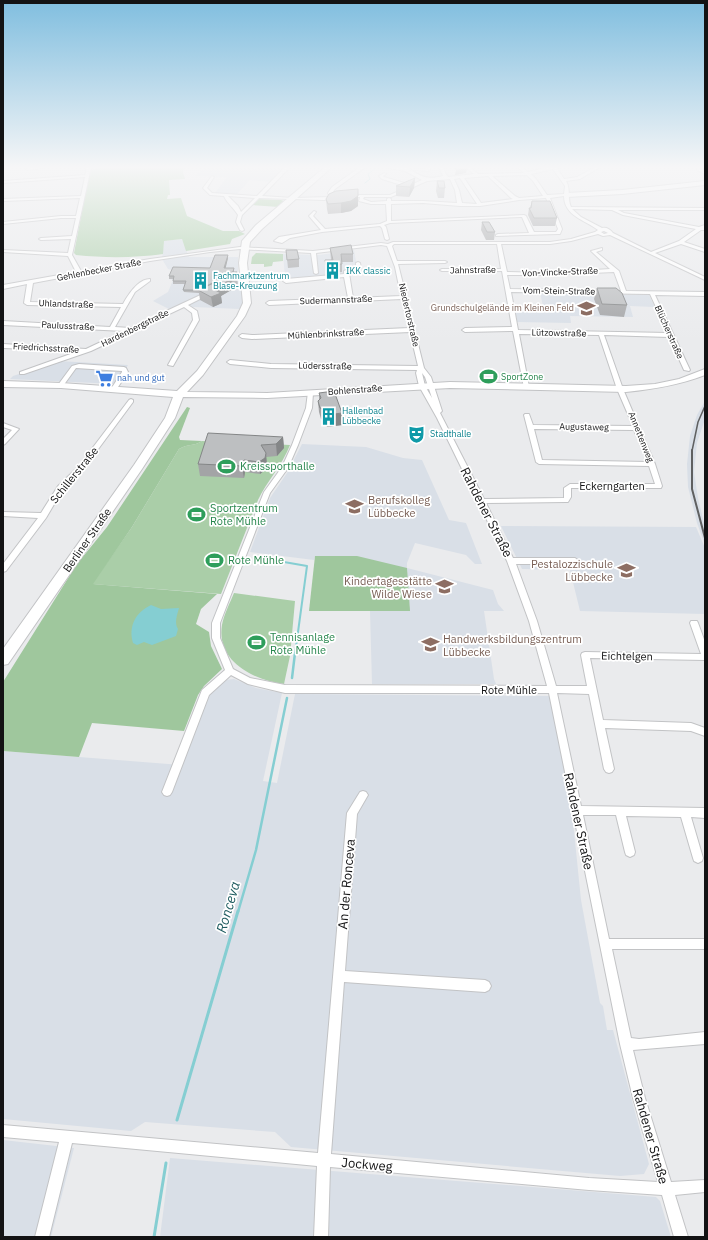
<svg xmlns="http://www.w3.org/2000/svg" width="708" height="1240" font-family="'IBM Plex Sans',sans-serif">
<rect width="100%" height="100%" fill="#eaebed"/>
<g fill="#d9dfe7">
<path d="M286,167L271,182L250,180L237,194L215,193L227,177L196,176L203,168Z"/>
<path d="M182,239L189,257H238V273L235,282L242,281L244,299L240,309L193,307L186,303L169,309L153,301L168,292L173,280L169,279L172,270L168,269L162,259L164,241Z"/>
<path d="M354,250L357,267L345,271V274L290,279L285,278L283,254L319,255Z"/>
<path d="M540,293L649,295L655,307L630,306L633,317L570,316L571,323L517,322L515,310H544Z"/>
<path d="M59,361L128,365L116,384L10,379L13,376Z"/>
<path d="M705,401V419L697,443L694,472L698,498L705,527V545L697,523L688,487L687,464L690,436L697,415Z"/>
<path d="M302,444L366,447L403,458L422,460L449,520L466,523L482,564H475L466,555L415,543L407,563V568L493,590L498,604L504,611H484L494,679L496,684H372L370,611H410L315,557L314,560L250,552L270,498L287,473Z"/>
<path d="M501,526L696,527L705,548V614L580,611L570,570L522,569Z"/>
<path d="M234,679L256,688L282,693L263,781L277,783L295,694L551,696L569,782L581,900L600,1003L603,1006L607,1030H613L649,1164L644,1174L620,1176L291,1147L275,1132L145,1122L131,1131L3,1119V751L181,765L204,705L209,695L225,680Z"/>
<path d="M3,1140L74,1148L51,1237H3Z"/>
<path d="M170,1158L656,1197L660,1201L671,1237H160Z"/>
</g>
<g fill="#aacea8">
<path d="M109,167H184L183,172L185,179L169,180L170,195H168L167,199L181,198L187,216L223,231H239L245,234L232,239L230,244L186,251L182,239L164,241L163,254C134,258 105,258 76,255L74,253L90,170Z"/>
<path d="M256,253L283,254V261L273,262L272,266L264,267V264H251L252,257Z"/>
<path d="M202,441L290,445C282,466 267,481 258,500L221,594L92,584L132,527L179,449C187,444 195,446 202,441Z"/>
<path d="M234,593L295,601L290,656L284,684C254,680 216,662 222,625C224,614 230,603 234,593Z"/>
</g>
<g fill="#9fc79d">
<path d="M257,199L281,200L284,201L279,207L251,205Z"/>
<path d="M187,407L190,408L179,437L180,440L202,441C195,446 187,444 179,449L132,527L93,584L217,594L201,609L196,624L209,632L211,646L222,669L204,686L198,695L184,731L92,723L79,757L3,751V682L77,564L107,527Z"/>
<path d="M315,556H357L407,568L410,611H309Z"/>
</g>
<path fill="#85ced2" d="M151,605L161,609L179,608C177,615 174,623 178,629L176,636L152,645L144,642L137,645L133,643C128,626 136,612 151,605Z"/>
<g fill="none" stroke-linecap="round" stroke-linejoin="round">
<path stroke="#85ced2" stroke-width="1" d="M365,183L370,179L368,174L376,168"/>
<path stroke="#85ced2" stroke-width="2" d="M261,558L307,566L295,654"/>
<g stroke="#85ced2" stroke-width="2.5">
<path d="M292,678L295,653"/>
<path d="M238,912L256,850L287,698"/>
</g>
<g stroke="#85ced2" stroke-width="3">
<path d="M177,1120L238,911"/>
<path d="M154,1237L166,1163"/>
</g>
<defs>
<g id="street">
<path d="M32,167H49L28,170L26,169Z"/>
<path d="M87,167H91L72,255L81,271L150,259L240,247L313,251L381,243L388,244L393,242H550L571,239L595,232L598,230C585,220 564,216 564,196L550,198L562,229L560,234H558L496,236V235L498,234L529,233L522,217H521L390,223L384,225L386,227L389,239L387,240L385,239L382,228L380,226L322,232L290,238L282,243L274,241L279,237L321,230L309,216L314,211L316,212L313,216L325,229L380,224L387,221L386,204H371L359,201L360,197H348L346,196L348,195H390L408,187L382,179L379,176L384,173L386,174L383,176L384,177L411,185L422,180L405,171L383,167L426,169V167H430V170L428,171L408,169C423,177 427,180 443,176L439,167L444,168L445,173L448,177L474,174L465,167H470L478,174L524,173L517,167H522L528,172L549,167H558L557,168L564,179L577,177L595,167H600L580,179L566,181C571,189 567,198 571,207L705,208V210H618L624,213L699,227L705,225V230H701L684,242L705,249V252L681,244L655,253L705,277V280L610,235L603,236L598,234L571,241L550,244H501L507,272L548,273L610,269L591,251L602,248V250L596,252L619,271L626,291L705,292V296L655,295L690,370L689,371L684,370L669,337L604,335L623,389L655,464L662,486L661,488H571V497L568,502H566L486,503L513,558H575L579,561L575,564H516L537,621L556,686H587L581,655L582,653L585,652L701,654L690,623L691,621H697L698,623L705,642V660L590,658L603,720L691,723L705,728V736L691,731L605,728L614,769L612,772L609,773L606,772L604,769L589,694L557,693L581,806L705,808V818L691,817L703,858L702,861L698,863L694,861L693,858L681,817L626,816L635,852L634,855L630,857L626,855L625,852L616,815H583L609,939H705V949H612L631,1038L639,1039L705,1032V1044L633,1050L645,1098L671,1182L705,1180V1192L675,1195L688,1237H674L662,1195L589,1190L330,1167L328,1237H314L317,1166L72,1143L49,1237H35L59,1142L3,1137V1125L318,1153L347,813L360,792L363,791L366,792L368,795L357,814L345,971L485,980L489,982L491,986L489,990L485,992L344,982L331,1154L589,1178L658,1182L633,1098L620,1044L549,693H285L248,684L231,675L209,695L172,792L170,795L167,796L164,795L162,792L202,690L225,670L212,638V623L264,492L282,467L292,445L306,408L308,392L310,391L313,393L312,408L298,445L288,468L270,493L220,623V638L233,669L250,678L285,685L547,686L529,621L507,561L437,418L419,386L416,373L417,370L271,368L230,364L227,362L230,360L271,364L418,366L410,332L252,339L242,338L239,336L242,334L252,335L409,328L402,299L269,305L266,303L269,301L348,298L344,277L286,283L283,281L286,279L344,274V271L356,266V263L358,262L360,263L361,268L349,273L353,298L401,296L395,267L387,246L381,245L316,253L318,273L316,274L314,273L311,253L240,249L210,252L150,261L33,283L30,302L123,304C128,295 138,279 150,279V281L135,292L115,327L130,328L207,292L212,293L188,305L197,311L199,320L173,366L168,365L193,320L192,313L184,307L91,351L24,374H20V372L79,351L3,348V344L86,349L124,331L3,325V321L110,327L121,307L27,305L24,303L27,284L3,289V285L76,272L68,256L3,252V250L68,253L71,239L41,240L39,239L41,238L72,236L76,218H61L3,224V222L61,216H76L80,198L3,201V199L81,196L85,177L3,183V181L85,175ZM553,169L565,186L564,194L547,195L536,179L531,174ZM527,175L533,181L543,196L519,198L515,196L492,176ZM488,176L511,198L513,199L481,203L464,178ZM460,178L477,204L462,203L459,190L454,179ZM450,179L455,190L457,203L423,201H391V199L389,198L387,199V201L371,202L363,199L364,197H391L427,181ZM545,198H546L558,229L556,232H534L526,216L524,215L391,221V204L423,203L460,206H480L519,200ZM572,209L612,210L623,215L696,229L679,241L651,252L613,233C610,229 606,227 602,228L581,217ZM604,231L608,233L604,234L601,232ZM394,244H497L501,269H442L440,270L442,271H502L512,327L465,328L462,330L465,332L513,331L524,388H528L529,387L519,334L599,335L617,389L633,426L533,425L529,414H525L524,415L536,462L539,464L649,466L655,484H570L564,488V498L484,499L440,413L442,411L431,377L424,368L398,264L445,263L447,262L445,261H397L392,246ZM614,272L621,291L510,289L507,275H548ZM511,292L650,294L668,333L518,330ZM422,373L425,377L432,398L425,386ZM534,429L634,430L648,462L542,460Z"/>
<path d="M285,167H290L262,196L293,198L330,197L328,193L332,187L360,167L364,168L335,189L332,193L334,196H339V198L324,200L259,198L242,215L240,222L244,230L242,231L240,230L236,222L238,215C234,208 226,202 224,196L210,195L203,188L212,176L214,177L207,188L212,193L257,196ZM228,196L255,198L241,212L238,206Z"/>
<path d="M698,168L705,171V174L697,170Z"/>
<path d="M79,364L124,367L126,368L128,372L116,390L114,391L111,389L122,372V371L76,368L63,386H59L58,385L72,366Z"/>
<path d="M131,399L133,400V402L82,471L63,489L46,518L6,571L3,572V564L38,518L3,516V512L41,513L58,486L78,467L129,400Z"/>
<path d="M3,423L19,429L5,444L3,445V439L12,430L3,427Z"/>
</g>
<path id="secondary" d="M705,181V185L622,194L566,197L563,195L566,193L622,190Z"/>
<path id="primary" d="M325,167H332L262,229L250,242L247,263L251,303L245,316L203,375L187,392L267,393L450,382L626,386L655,384L679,379L705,369V375C679,385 654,389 626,392L450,388L267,398L183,397L175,418L142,469L8,664L3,665V649L134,465L165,418L173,397L61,388L3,387V381L61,383L177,391L197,371L237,316L243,303L239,263L242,241L256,225Z"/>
</defs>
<use href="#street" stroke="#c2c3c5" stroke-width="2"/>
<use href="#secondary" stroke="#c2c3c5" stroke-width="2"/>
<use href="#primary" stroke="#c2c3c5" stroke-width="2"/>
<use href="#street" fill="#fff" fill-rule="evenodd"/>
<use href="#secondary" fill="#fff" fill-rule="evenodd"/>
<use href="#primary" fill="#fff" fill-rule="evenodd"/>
<path stroke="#5f6061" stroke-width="1.5" d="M692,451L698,422L705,406"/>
<path stroke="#5f6061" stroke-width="2" d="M692,450V489L705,538"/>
</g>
<g fill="#a3a4a6">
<path d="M415,178L414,188L409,197L396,196V186Z"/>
<path d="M437,181L445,188L444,198H438L436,191Z"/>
<path d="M358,196V206L351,211L341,213L328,214L327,209L326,199Z"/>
<path d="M532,201L557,218L555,226H533L528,215L529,208H530Z"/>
<path d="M482,222L495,232L494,240H486L481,230Z"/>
<path d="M330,248L353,254V262H342V272L326,273L325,260H331Z"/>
<path d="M286,250L299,259V267L288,268Z"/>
<path d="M228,255V258L225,268H234V272H237L238,288L233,289L221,296L222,303L213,307L200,300L199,293L184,292L183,290L185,284H173V279H169V276L210,268Z"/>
<path d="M597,288L627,305L624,317L600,315L594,299Z"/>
<path d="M319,393L342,425L327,427L325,421L321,419L319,412L318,401L319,400Z"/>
<path d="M283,437L284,448L277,456L266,457L267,465L266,469L260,474L245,472L244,478L200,476L198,464Z"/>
</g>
<g fill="#848687">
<path d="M467,169L466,173L455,175L456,170Z"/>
<path d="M415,178L414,188L409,197L410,187Z"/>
<path d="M358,196V206L351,211L341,213V203Z"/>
<path d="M228,255V258L225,271L224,268Z"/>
<path d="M232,279L233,289L221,296L222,303L213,307L211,297L213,289Z"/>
<path d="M342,413V425L327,427L326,415Z"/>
<path d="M283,437L284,448L277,456L276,444Z"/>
<path d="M266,453L267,465L266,469L260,474L259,462Z"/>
<path d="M244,460L245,472L244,478L242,466Z"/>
</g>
<g fill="#bdbfc1" stroke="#848687">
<path d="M455,167H467V169L456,170Z"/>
<path d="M415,178L410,187L396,186Z"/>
<path d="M437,181H444L445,188H439Z"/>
<path d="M358,189V196L351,201L341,203L328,204L326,199L329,194L336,191Z"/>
<path d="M532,201H550L557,218H534L529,208H531Z"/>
<path d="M482,222H489L495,232H487Z"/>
<path d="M351,245L353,254H341L342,264L326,265L325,260H333L330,248Z"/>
<path d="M286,250H297L299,259L287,260Z"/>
<path d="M215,255H228L224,268H234L233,272L199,290H183L186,281H173L174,276H169L173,267L210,268Z"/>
<path d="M232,272H237V278L232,279L213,289L221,293L211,297L198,290L214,283H212Z"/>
<path d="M597,288H616L622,293L627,305L602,304Z"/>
<path d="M334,391L342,413L326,415L324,409L320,408L318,401L321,398L319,393Z"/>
<path d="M208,433L283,437L276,444L261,445L266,453L265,458L259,462L244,460L242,466L198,464Z"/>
</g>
<linearGradient id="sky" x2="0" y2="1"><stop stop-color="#80bedf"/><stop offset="0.49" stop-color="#f6f6f7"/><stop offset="1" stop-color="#f6f6f7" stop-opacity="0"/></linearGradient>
<rect width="708" height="341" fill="url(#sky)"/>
<defs>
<symbol id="building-bare" viewBox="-9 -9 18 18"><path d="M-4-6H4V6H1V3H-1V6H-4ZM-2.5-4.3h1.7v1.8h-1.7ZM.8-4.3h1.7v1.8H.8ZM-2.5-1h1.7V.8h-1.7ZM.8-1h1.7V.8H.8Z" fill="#0f9aa8" stroke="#fff" stroke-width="2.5" paint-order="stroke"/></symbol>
<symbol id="school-bare" viewBox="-9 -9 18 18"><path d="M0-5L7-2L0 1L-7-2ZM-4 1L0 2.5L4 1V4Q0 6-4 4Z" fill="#8d6e63" stroke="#fff" stroke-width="2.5" paint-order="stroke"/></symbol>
<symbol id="stadium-bare" viewBox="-9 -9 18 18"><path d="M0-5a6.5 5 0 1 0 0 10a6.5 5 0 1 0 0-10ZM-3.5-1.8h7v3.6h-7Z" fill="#2e9e5b" stroke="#fff" stroke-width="2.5" paint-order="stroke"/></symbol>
<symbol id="supermarket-bare" viewBox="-9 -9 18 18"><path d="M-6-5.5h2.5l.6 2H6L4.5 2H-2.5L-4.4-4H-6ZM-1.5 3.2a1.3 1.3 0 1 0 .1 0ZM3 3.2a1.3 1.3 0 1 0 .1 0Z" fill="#3f7fe0" stroke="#fff" stroke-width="2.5" paint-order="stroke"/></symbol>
<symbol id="theatre-bare" viewBox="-9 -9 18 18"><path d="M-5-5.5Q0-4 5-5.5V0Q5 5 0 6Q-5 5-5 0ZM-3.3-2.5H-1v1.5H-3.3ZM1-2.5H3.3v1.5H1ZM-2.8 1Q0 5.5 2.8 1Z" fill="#0f9aa8" stroke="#fff" stroke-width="2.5" paint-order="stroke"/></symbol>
</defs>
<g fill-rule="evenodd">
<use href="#building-bare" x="320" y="258" width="25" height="25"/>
<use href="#building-bare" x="188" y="268" width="25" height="25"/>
<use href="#school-bare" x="574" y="296" width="25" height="25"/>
<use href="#stadium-bare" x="476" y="364" width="25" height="25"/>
<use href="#supermarket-bare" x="92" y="366" width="25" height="25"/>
<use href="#building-bare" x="316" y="404" width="25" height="25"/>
<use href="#theatre-bare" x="404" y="422" width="25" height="25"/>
<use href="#stadium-bare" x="214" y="454" width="25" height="25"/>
<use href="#school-bare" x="342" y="494" width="25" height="25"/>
<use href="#stadium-bare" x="184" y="502" width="25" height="25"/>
<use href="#stadium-bare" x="202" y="548" width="25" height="25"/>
<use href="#school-bare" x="614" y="558" width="25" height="25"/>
<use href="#school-bare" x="432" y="574" width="25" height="25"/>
<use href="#stadium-bare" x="244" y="630" width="25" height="25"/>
<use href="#school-bare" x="418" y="632" width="25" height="25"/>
</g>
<g text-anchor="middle" stroke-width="3.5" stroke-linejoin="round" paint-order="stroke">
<g font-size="9" fill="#131314" stroke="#fff">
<text transform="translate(99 270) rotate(-11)" y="3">Gehlenbecker Straße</text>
<text transform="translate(473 270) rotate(-1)" y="3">Jahnstraße</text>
<text transform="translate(560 272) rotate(-2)" y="3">Von-Vincke-Straße</text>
<text transform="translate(559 291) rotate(1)" y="3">Vom-Stein-Straße</text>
<text transform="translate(336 300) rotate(-2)" y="3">Sudermannstraße</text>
<text transform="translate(66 304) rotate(2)" y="3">Uhlandstraße</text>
<text transform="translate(409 315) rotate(77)" y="3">Niedertorstraße</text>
<text transform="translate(68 326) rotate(3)" y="3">Paulusstraße</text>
<text transform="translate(135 328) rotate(-26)" y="3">Hardenbergstraße</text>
<text transform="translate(669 332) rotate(66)" y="3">Blücherstraße</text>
<text transform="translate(559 333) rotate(1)" y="3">Lützowstraße</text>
<text transform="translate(326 334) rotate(-3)" y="3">Mühlenbrinkstraße</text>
<text transform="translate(46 348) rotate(3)" y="3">Friedrichsstraße</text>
<text transform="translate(325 366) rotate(1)" y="3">Lüdersstraße</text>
<text transform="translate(355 390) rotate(-4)" y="3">Bohlenstraße</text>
<text transform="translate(584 427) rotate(1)" y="3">Augustaweg</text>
<text transform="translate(641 437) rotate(68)" y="3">Annettenweg</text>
</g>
<g font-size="9" fill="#0d838f" stroke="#fff" text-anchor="start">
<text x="346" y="274">IKK classic</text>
<text x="213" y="279">Fachmarktzentrum<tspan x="213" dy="10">Blase-Kreuzung</tspan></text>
<text x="342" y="414">Hallenbad<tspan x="342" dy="10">Lübbecke</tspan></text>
<text x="430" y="437">Stadthalle</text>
</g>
<g font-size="9" fill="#785e54" stroke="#fff" text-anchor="end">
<text x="574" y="311">Grundschulgelände im Kleinen Feld</text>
</g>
<g font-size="9" fill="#27864d" stroke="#fff" text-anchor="start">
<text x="501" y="380">SportZone</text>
</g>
<g font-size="9" fill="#366cbe" stroke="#fff" text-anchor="start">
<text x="117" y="381">nah und gut</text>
</g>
<g font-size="11" fill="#27864d" stroke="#fff" text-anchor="start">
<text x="240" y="470">Kreissporthalle</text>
<text x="210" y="512">Sportzentrum<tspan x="210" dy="13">Rote Mühle</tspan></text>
<text x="228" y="564">Rote Mühle</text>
<text x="270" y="641">Tennisanlage<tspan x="270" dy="13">Rote Mühle</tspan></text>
</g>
<g font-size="11" fill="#131314" stroke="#fff">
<text transform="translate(74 475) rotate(-51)" y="4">Schillerstraße</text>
<text x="612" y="490">Eckerngarten</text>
<text transform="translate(87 540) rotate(-55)" y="4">Berliner Straße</text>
<text transform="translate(627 656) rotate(1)" y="4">Eichtelgen</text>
<text x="509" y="694">Rote Mühle</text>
</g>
<g font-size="11" fill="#785e54" stroke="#fff" text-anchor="start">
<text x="368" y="504">Berufskolleg<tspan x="368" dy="13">Lübbecke</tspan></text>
<text x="613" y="568" text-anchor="end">Pestalozzischule<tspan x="613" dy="13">Lübbecke</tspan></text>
<text x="432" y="585" text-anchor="end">Kindertagesstätte<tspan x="432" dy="13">Wilde Wiese</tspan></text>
<text x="443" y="643">Handwerksbildungszentrum<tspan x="443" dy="13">Lübbecke</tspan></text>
</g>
<g font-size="13" fill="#131314" stroke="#fff">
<text transform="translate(487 512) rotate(63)" y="5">Rahdener Straße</text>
<text transform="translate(579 821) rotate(78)" y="5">Rahdener Straße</text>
<text transform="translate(346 884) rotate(-85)" y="5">An der Ronceva</text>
<text transform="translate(651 1136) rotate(74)" y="5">Rahdener Straße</text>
<text transform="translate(367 1164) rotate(5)" y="5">Jockweg</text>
</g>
<g font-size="14" font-style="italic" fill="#1f5c60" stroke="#fff">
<text transform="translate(228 907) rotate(-74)" y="5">Ronceva</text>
</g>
</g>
<rect width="708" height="1240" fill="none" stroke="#131314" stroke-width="8"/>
</svg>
